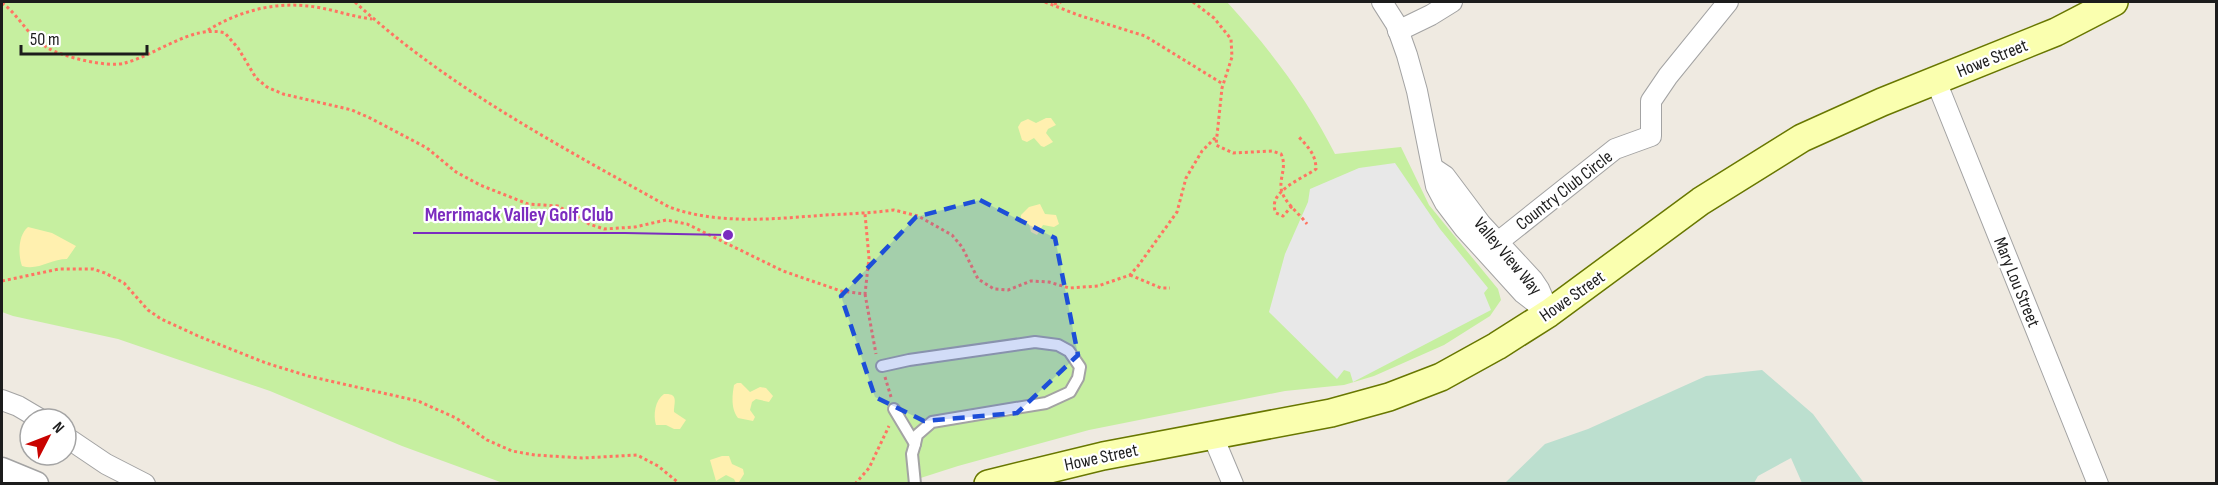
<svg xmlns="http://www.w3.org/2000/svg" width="2218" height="485" font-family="'Sofia Sans Condensed',sans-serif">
<rect width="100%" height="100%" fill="#efeae1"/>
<path fill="#c6efa0" d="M2,2H1227C1269,48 1307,98 1335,154L1401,147L1429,205L1498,289L1501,300L1490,316L1444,345L1374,376L1344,385L1285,391L1089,430L958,466L905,483H503L402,446L270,391L118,339L13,316L2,312Z"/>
<path fill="#bcdfcf" d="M1762,370L1813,414L1864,483H1802L1791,458L1758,476L1754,483H1505L1545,444L1588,429L1706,376Z"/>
<g fill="#fff0af">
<path d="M1046,118H1051L1056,125L1048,129L1046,133L1053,142L1044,147L1041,146L1034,138L1027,142L1022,140L1018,127L1021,122L1028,119L1036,123Z"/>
<path d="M1040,204L1045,214L1056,215L1059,224L1054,227L1043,225L1037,235L1031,232L1029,224L1021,220V215L1029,207Z"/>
<path d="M28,227L52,233L76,246L67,259C51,259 38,271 22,266C18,255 18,235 28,227Z"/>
<path d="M737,383H741L750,392L760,387L766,388L773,396L769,402L756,399L752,402L750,410L755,417L753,421L738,418C731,409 732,397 734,385Z"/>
<path d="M664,394C679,393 674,402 674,412L686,420L680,429H674L666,425H656C653,415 655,400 664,394Z"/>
<path d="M722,456H729L732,464L743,469L744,474L739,482L736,483L734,479L726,475L716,481L710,460Z"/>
</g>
<path fill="#e8e8e8" d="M1395,163L1440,229L1488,288L1484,293L1491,310L1353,382L1350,372L1344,370L1337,379L1269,312L1285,254L1308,202L1310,189L1359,168Z"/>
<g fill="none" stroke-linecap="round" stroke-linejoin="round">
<defs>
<g id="service">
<path d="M882,366L909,360L1035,342L1058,345L1069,351L1080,367L1078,378L1070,392L1046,403L932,422L917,435L915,444L912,454L915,484"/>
<path d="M894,409L915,444"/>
</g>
<g id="minor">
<path d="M1382,2L1396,24L1407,55L1417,91L1436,186L1445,203L1464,228L1523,293L1549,313"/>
<path d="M1398,31L1431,15L1452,2"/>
<path d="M1936,81L2098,484"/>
<path d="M1433,168L1445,176L1481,224L1533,280L1539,289L1549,312"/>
<path d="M1498,242L1615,149L1651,136V101L1668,76L1728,2"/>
<path d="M2,400L18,406L40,419"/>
<path d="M1212,434L1233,484"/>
<path d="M66,437L106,464L145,484"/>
</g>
<path id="tertiary" d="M2,470L36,484"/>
<path id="secondary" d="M988,484L1103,456L1331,413L1389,397L1441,377L1497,346L1549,313L1701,201L1802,138L1882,102L2056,32L2114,2"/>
</defs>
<use href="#service" stroke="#a3a3a3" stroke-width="14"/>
<use href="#minor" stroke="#a3a3a3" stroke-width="22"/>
<use href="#tertiary" stroke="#a3a3a3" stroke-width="27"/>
<use href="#secondary" stroke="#687700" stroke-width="30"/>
<g stroke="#ff7462" stroke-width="3" stroke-dasharray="3 3" stroke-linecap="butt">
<path d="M355,2C447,87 560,146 669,207C718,225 774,219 825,215C848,214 871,213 894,210L918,216L952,235L962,247L978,279L994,289L1008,290L1031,281L1049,282L1069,288L1098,286L1130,275L1138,266L1177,212L1186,178L1202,151L1216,137"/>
<path d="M1045,2L1078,15L1145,36L1223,84"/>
<path d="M1193,2L1214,18L1231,39L1232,57L1222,88L1216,145L1233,153L1272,151L1281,154C1287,166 1280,176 1281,188C1283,202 1299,213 1307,224"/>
<path d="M2,3C19,15 29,38 48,48C63,57 108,68 125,63C156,55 193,24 225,33L238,48L256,78L267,87L283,94L352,110L372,119L427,148L456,172L480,185L528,204L558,206L589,224L604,229L635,227L666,220L687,224L783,271L841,291L865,294L869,258L865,214"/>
<path d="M1054,4L1061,2"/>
<path d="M208,30C243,9 281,0 321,8C338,11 354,17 372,19"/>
<path d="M1292,206L1283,216L1276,213C1266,192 1302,179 1316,169C1316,154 1307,146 1298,136"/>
<path d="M1130,275L1161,288H1170"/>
<path d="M2,281L59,269H93L105,273L124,283L148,310L161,319L198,336L266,363L308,376L418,401L456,418L487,440L512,451L535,455L582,458L637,455L658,466L680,484"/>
<path d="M865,294L876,354"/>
<path d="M885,377L891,397"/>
<path d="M855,484L869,468L889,426"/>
</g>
<use href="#service" stroke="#fff" stroke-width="10"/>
<use href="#minor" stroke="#fff" stroke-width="20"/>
<use href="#tertiary" stroke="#fff" stroke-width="24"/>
<use href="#secondary" stroke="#faffaf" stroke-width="27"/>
</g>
<path fill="#1d4ed8" fill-opacity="0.2" stroke="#1d4ed8" stroke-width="4.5" stroke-dasharray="12 8" stroke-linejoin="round" d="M980,200L1055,238L1078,355L1017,413L924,421L875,397L841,296L916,217Z"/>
<g text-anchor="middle" stroke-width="4.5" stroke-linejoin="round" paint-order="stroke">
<g font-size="18" fill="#1c1c1c" stroke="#fff">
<text transform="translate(1992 58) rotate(-22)" y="6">Howe Street</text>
<text transform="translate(1564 190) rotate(-38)" y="6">Country Club Circle</text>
<text transform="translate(1508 256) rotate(50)" y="6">Valley View Way</text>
<text transform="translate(2017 282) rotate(68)" y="6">Mary Lou Street</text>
<text transform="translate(1572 296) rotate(-35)" y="6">Howe Street</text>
<text transform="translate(1101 457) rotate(-12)" y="6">Howe Street</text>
</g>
</g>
<path fill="none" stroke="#7b2cbf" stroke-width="2" d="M728 235L625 233H413"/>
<circle fill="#7b2cbf" stroke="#fff" stroke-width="2" cx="728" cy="235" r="6"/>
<g font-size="20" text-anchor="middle" font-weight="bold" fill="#7b2cbf" stroke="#fff" stroke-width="4.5" stroke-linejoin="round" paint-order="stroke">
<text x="519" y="221">Merrimack Valley Golf Club</text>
</g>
<rect width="2218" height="485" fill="none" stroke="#1c1c1c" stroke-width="6"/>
<g transform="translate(48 437) rotate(48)"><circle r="28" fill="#ffffff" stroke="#a4a4a4" stroke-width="1.5"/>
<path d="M0-4.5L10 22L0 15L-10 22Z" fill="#c90300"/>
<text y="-9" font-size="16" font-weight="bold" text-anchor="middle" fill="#1c1c1c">N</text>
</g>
<path d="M21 45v9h126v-9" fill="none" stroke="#1c1c1c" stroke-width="3"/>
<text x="30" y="45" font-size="18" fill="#1c1c1c" stroke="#ffffff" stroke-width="4.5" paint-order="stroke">50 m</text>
</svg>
